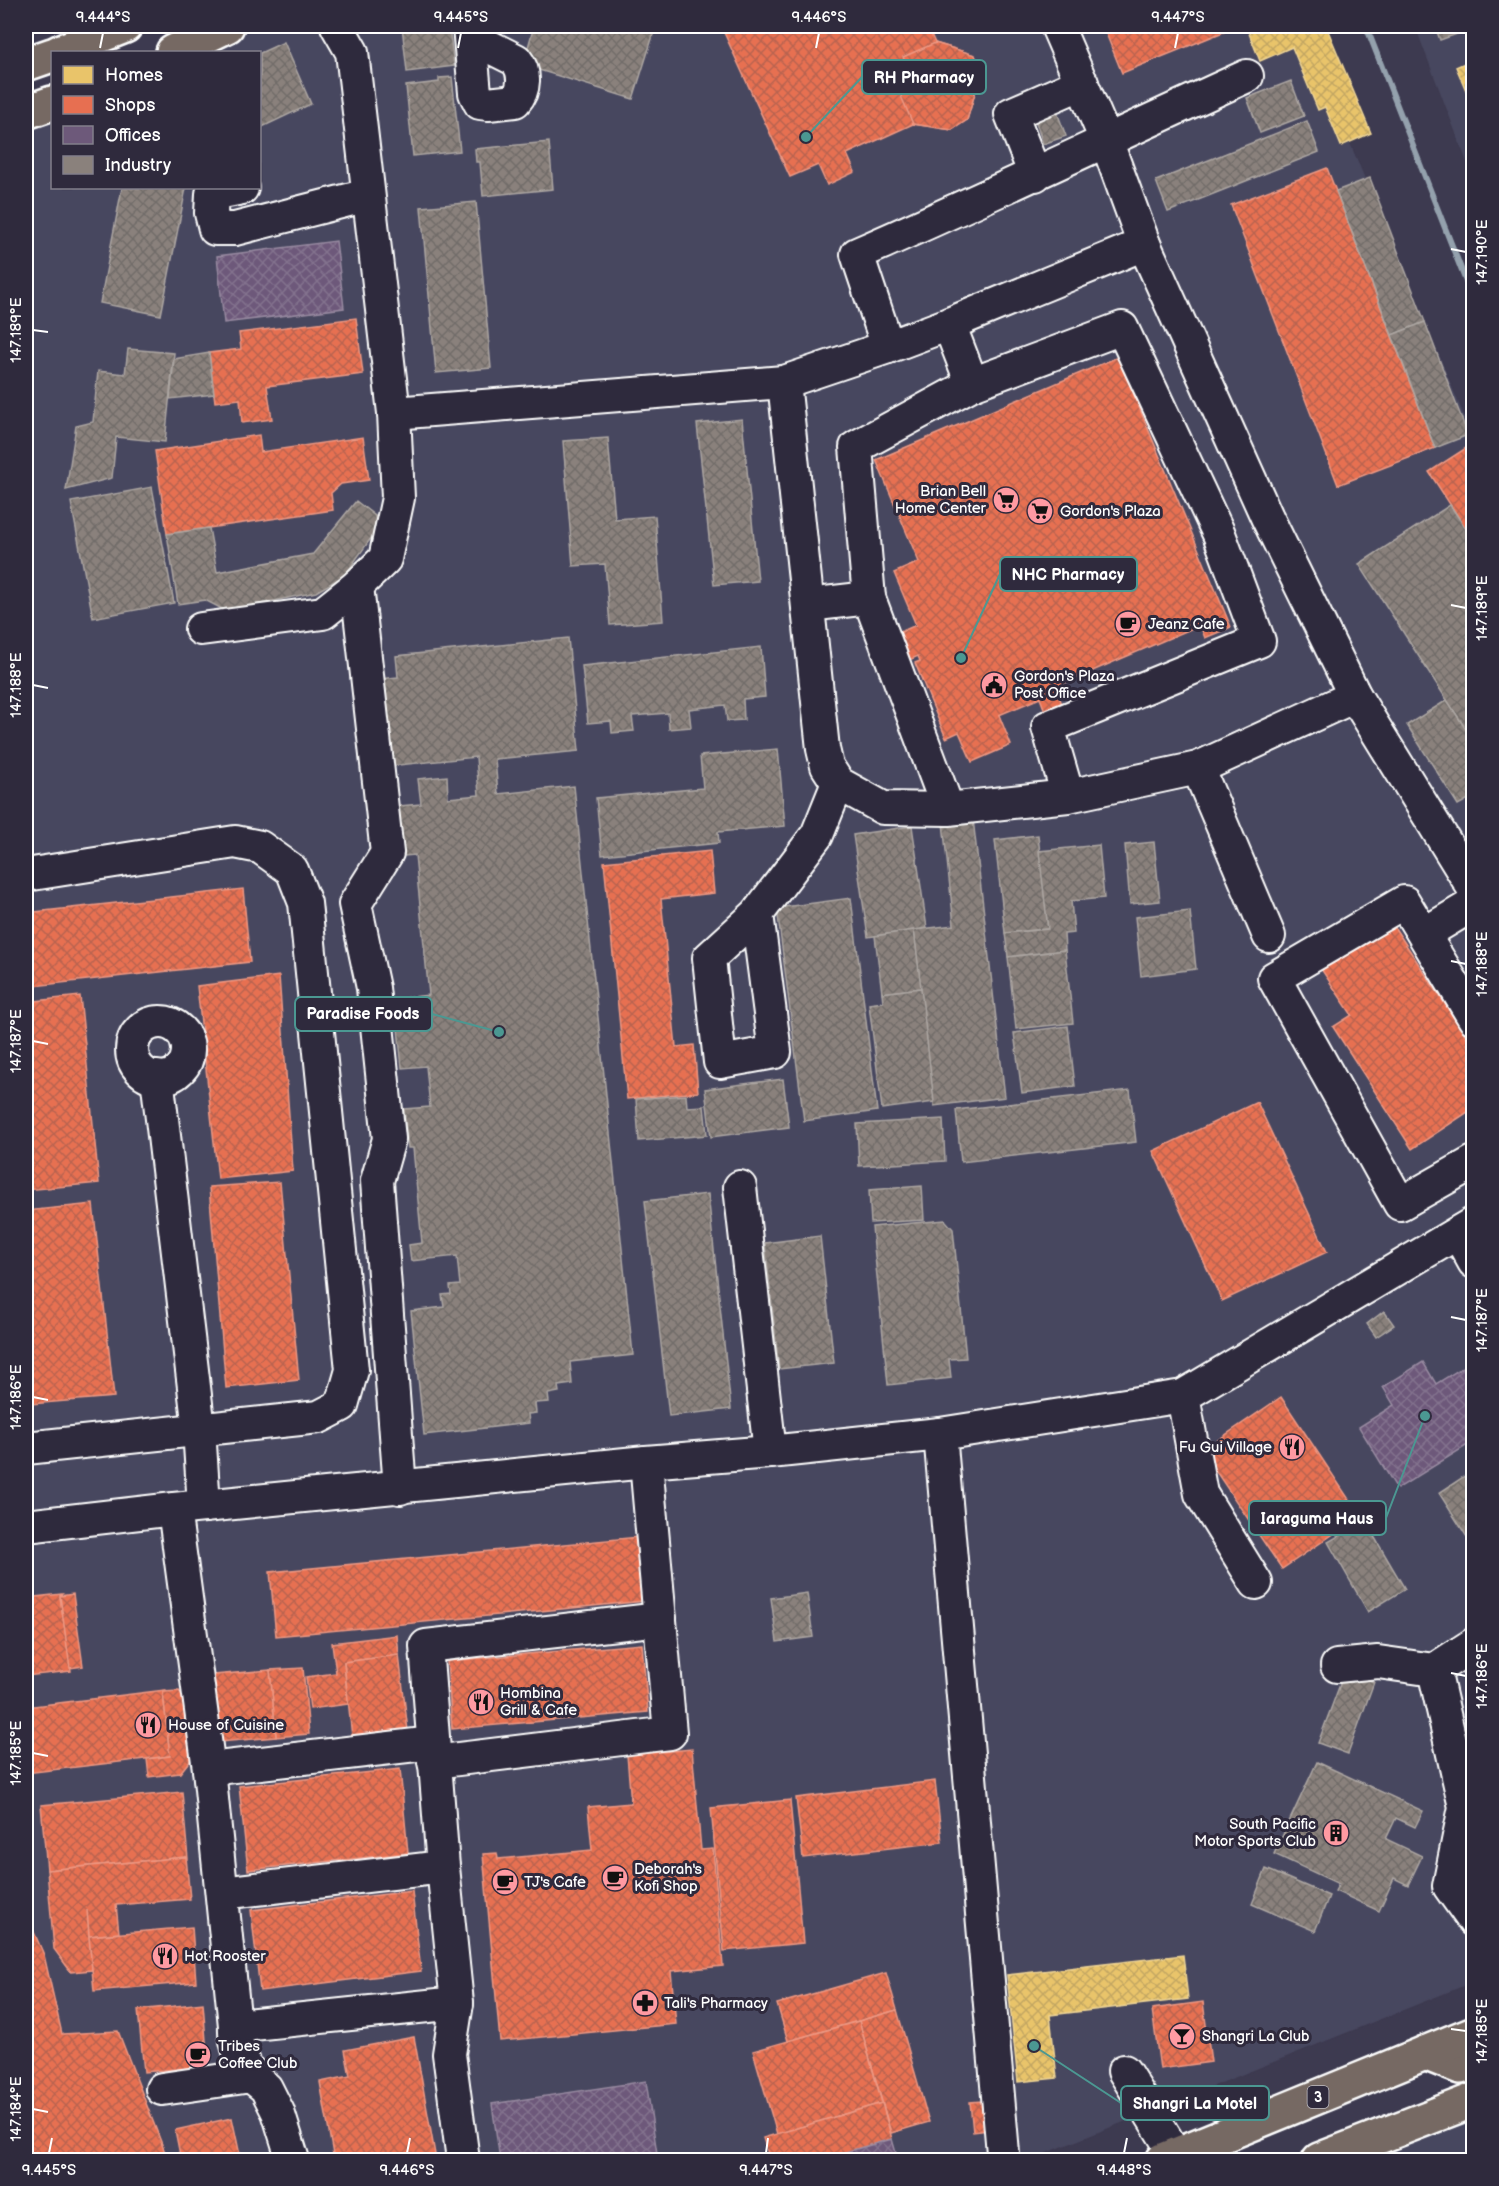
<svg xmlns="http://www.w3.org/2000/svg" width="1499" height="2186" font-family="'Balsamiq Sans',sans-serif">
<defs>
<pattern id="homes-cross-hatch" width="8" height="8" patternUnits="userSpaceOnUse" patternTransform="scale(1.5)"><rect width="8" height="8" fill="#e9c46a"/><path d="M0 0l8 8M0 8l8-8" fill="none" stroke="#c2a662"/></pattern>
<pattern id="shops-cross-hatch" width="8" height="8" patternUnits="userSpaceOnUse" patternTransform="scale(1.5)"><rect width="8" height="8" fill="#e76f51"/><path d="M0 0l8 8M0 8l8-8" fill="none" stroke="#b86450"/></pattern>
<pattern id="offices-cross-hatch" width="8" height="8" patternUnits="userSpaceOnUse" patternTransform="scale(1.5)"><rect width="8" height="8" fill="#6d597a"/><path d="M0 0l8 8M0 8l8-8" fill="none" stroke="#83728e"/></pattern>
<pattern id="industry-cross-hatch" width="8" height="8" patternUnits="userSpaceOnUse" patternTransform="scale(1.5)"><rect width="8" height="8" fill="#8a817c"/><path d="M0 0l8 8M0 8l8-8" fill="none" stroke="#716c69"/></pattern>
</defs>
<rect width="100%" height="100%" fill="#3d3a50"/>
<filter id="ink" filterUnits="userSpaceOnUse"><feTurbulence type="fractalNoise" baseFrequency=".0167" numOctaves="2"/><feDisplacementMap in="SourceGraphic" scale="12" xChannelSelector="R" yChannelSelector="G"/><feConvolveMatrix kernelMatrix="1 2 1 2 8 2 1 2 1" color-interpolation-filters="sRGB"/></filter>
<g filter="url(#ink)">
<g fill="#47465e">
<path d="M250,26H1301L1473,437V1982L1029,2160H26V128L52,117V188H260V52H203Z"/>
<path d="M1415,26H1473V178Z"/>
<path d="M1473,2117V2160H1365Z"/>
</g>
<g fill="url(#homes-cross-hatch)" stroke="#f0d697" stroke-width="1.5">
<path d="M1261,26H1326L1371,133L1341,146L1325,107L1318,110L1292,47L1260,61L1248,31Z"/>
<path d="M1474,59V109L1456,67Z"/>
<path d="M1183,1955L1188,1999L1050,2015L1057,2078L1018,2082L1007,1975Z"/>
</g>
<g fill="url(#shops-cross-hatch)" stroke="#ee9a85" stroke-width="1.5">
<path d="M721,26H927L935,43L975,55L981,73L967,120L952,130L913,124L847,154L855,172L827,185L818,165L790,177Z"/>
<path d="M1103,26H1238L1122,73Z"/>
<path d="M935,43L975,55L981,73L967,120L952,130L913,124L892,75L908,68L903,57Z"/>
<path d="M1327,168L1435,448L1338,485L1231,205Z"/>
<path d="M356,318L363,374L267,386L272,419L242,423L240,399L215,402L209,353L241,349L239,333Z"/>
<path d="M1118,357L1231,627L1205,638L1200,625L1055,687L1065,711L1048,719L1040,698L999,715L1011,745L972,762L959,732L946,738L915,663L920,661L918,656L907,661L896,634L916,625L894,573L919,562L876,460Z"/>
<path d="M259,435L261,452L363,437L369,480L341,484L331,493L333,510L167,534L155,451Z"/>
<path d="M1474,443V541L1429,472Z"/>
<path d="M710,851L714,893L661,899L676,1047L694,1045L698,1092L627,1099L604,862Z"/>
<path d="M243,889L250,962L34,986L26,913Z"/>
<path d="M1387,916L1474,1048V1108L1412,1149L1333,1027L1352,1015L1317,963Z"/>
<path d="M279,976L293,1171L218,1179L197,986Z"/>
<path d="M80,996L99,1183L26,1190V1002Z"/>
<path d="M1257,1102L1327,1252L1222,1301L1153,1151Z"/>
<path d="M280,1182L299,1380L226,1388L209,1187Z"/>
<path d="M93,1204L114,1397L31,1404L26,1348V1211Z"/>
<path d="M1281,1397L1360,1516L1282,1569L1202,1451Z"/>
<path d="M639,1537L645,1601L276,1636L270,1572Z"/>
<path d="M29,1582L31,1598H26V1583Z"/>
<path d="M62,1594L60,1596L71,1671L26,1676V1598Z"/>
<path d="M73,1594L83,1666L70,1668L60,1596Z"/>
<path d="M397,1635L399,1655L344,1662L348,1704L310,1709L306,1677L336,1673L332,1643Z"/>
<path d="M642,1644L648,1712L452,1729L447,1661Z"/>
<path d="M399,1655L408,1731L352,1737L344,1662Z"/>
<path d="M303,1668L309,1734L276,1737L270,1670Z"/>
<path d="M270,1670L276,1737L219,1742L214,1675Z"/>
<path d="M165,1690L163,1692L170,1756L26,1773V1707Z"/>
<path d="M179,1691L184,1697L191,1759L180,1773L149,1777L147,1759L170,1756L163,1692Z"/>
<path d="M692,1749L701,1850L713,1849L723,1966L671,1971L676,2024L500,2041L483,1854L497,1853L498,1859L592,1850L588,1807L631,1803L627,1755Z"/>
<path d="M400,1769L408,1853L248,1870L239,1786Z"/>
<path d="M935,1781L942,1842L803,1858L796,1798Z"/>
<path d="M182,1792L188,1859L186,1857L47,1870L41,1805Z"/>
<path d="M790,1800L803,1943L724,1951L711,1808Z"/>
<path d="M186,1857L190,1899L116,1905L119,1933L89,1936L87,1910L92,1970L71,1972L54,1949L47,1870Z"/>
<path d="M412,1891L421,1971L260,1991L251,1910Z"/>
<path d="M26,1914L44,1955L62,2034L118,2031L168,2160H26Z"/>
<path d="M192,1927L196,1982L94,1991L89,1936Z"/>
<path d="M886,1973L897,2010L788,2041L777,2004Z"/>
<path d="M1203,2002L1211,2062L1160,2069L1152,2009Z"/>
<path d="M203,2003L208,2066L144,2072L138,2010Z"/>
<path d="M897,2010L929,2122L891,2133L859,2021Z"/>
<path d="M859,2021L882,2103L777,2134L753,2051Z"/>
<path d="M414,2037L436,2160H334L320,2082L350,2076L345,2050Z"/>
<path d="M995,2100L997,2129L973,2132L970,2102Z"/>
<path d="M882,2103L892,2139L817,2160H770L763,2138Z"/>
<path d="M232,2118L241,2160H181L175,2130Z"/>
</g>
<g fill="url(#offices-cross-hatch)" stroke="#998ba2" stroke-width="1.5">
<path d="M336,241L344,308L224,323L217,256Z"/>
<path d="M1423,1362L1436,1384L1468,1364L1474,1372V1441L1397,1489L1359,1427L1394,1405L1383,1387Z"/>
<path d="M646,2081L658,2160H500L492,2104Z"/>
<path d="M892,2139L898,2160H817Z"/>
</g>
<g fill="url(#industry-cross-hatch)" stroke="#ada7a3" stroke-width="1.5">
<path d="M402,26H449L454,66L407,72Z"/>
<path d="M534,26H656L633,99L523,65Z"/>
<path d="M1435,26H1474V28L1440,40Z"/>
<path d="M284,42L311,104L260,128V53Z"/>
<path d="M452,77L460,151L413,156L406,86L439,82V78Z"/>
<path d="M1291,81L1304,116L1260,133L1247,98Z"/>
<path d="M1057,112L1066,136L1043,144L1035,119Z"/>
<path d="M1307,121L1319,152L1168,212L1156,181Z"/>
<path d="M549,142L553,189L483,196L480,162H476L475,149Z"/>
<path d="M1370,178L1425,322L1392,335L1336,191Z"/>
<path d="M122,188H186L161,315L100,303Z"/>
<path d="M476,202L491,368L436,373L421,207Z"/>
<path d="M1425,322L1468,435L1435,448L1392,335Z"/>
<path d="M128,349L174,353L165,442L116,437L112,478L66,490L76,426L93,422L98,371L125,374Z"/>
<path d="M209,353L214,394L170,399L174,359Z"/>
<path d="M742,419L758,581L714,585L697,424Z"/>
<path d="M608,438L615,519L655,516L663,621L610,625L605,564L573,566L563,441Z"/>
<path d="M152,487L174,603L93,618L71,502Z"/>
<path d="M356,501L375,516L376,531L345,575L316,592L226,611L205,600L178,604L167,534L209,528L217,572L313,554Z"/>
<path d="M1450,505L1474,541V742L1359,564Z"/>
<path d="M568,638L579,751L495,759L498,794L574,786L633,1355L570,1362L572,1384L558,1386L559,1392L548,1394L549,1402L535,1403L536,1413L528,1414L529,1423L424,1435L411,1311L444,1307L442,1295L451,1294L450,1286L460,1285L457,1256L411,1261L409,1245L422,1243L413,1148H408L404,1109L430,1107L426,1066L402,1068L395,999L429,995L415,855L393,857L388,807L421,804L418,779L447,776L448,798L479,795L476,757L389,766L380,679L398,677L396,656Z"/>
<path d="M761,647L765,697L743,699L744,720L727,721L725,705L689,709L691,727L669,729L668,713L632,716L634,731L612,733L611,721L588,723L582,666Z"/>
<path d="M1447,700L1474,742V796L1458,805L1407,725Z"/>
<path d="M778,749L785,826L718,832L719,843L602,855L596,798L703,788L700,756Z"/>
<path d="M973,819L1005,1097L934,1106L914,930L954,925L943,823Z"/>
<path d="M912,826L927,928L868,937L853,835Z"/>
<path d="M1038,835L1048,929L1005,933L995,840Z"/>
<path d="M1154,842L1160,901L1130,904L1125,845Z"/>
<path d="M1099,845L1104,898L1071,901L1074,933L1064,934L1065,950L1008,957L1005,933L1048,929L1039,851Z"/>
<path d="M851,898L877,1111L804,1121L777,908Z"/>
<path d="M1190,911L1196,969L1141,976L1135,917Z"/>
<path d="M914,930L921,988L882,993L875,936Z"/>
<path d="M1065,950L1073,1023L1016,1029L1008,957Z"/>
<path d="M921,988L934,1102L882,1109L869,1004L883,1002L882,993Z"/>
<path d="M1068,1026L1075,1086L1022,1093L1014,1033Z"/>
<path d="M783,1079L789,1127L711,1137L705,1089Z"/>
<path d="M1130,1090L1136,1142L961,1162L956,1110Z"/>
<path d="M686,1095L687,1107L704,1106L707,1135L639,1141L636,1099Z"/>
<path d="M943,1119L945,1161L859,1166L857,1124Z"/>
<path d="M922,1186L924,1220L871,1223L869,1190Z"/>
<path d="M708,1194L731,1409L669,1416L645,1201Z"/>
<path d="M945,1220L953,1229L966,1358L949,1359L951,1378L888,1385L872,1227Z"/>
<path d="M820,1236L834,1363L779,1369L765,1243Z"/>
<path d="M1384,1311L1394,1325L1376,1337L1367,1324Z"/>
<path d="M1474,1470V1548L1439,1493Z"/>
<path d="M1365,1521L1405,1589L1368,1612L1328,1542Z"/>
<path d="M807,1593L813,1637L777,1642L771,1598Z"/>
<path d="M1345,1671L1374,1682L1348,1754L1318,1743Z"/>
<path d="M1317,1762L1423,1811L1415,1827L1396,1818L1386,1839L1422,1856L1408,1885L1394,1878L1379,1911L1335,1891L1339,1884L1274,1854Z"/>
<path d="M1266,1869L1329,1896L1315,1931L1252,1904Z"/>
</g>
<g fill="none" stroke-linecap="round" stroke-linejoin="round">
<path stroke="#94a1ad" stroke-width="6" d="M1366,26L1474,302"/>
<defs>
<g id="minor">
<path d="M469,26L475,93L480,103L488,104L515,101C525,90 526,72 516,60L470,37"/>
<path d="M1057,26L1106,140L1144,244L1267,517L1355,696L1474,889"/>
<path d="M1035,175L1011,114L1082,83"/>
<path d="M242,188L212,194L211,213L215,229H235L368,195"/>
<path d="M888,347L857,254C988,197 1117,135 1247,76"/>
<path d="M784,382L823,749L827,766L838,783L883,808L948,809L1068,796L1198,768L1355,696"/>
<path d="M972,384L1122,328L1219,534L1259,641L1048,727L1068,796"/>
<path d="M394,413L784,382L888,347L949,324L1144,244"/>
<path d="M357,586L387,853L355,904L373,988L389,1139L377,1181L400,1488"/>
<path d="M869,598L856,447L972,384L949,324"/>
<path d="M808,605L869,598L948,809"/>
<path d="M201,629L323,613L357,586L385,559L398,498L394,413L352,52L337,26"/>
<path d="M1198,768L1269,936"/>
<path d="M26,875L235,842L260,847L292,870L305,903L352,1370L342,1405L319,1417L26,1448"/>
<path d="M757,914L709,958L720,1062L775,1052L757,914L817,835L838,783"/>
<path d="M1424,934L1474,904"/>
<path d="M1474,1018L1404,902L1274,978L1400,1204L1474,1162"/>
<circle cx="160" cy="1050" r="28"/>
<path d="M157,1077L199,1429L204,1506"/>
<path d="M740,1187L770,1452"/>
<path d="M1458,1233L1474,1262"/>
<path d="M1183,1396L1201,1494L1256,1583"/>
<path d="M940,1434L1003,2153"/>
<path d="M174,1509L209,1769L235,2026C234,2045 242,2059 251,2076"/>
<path d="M26,1526L174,1509L646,1462L770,1452L940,1434L1183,1396L1474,1223"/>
<path d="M1337,1666L1378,1662L1434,1670L1474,1644"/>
<path d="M1434,1670L1465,1807L1449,1886L1474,1921"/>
<path d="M434,1762L670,1733L646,1462"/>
<path d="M209,1769L433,1743"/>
<path d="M222,1893L443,1867"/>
<path d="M235,2026L457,2003"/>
<path d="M1124,2071L1176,2155"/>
<path d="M162,2089L251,2076L266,2088L278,2112L293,2160"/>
<path d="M463,2160L449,2054L457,2003L443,1867L426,1646L660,1619"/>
</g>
<g id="major">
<path d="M59,52L125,26"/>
<path d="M173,52L227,26"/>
<path d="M26,64L52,55"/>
<path d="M26,112L52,103"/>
</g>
<g id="highway">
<path d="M1425,2053L1460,2067L1474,2061"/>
<path d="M1163,2160L1474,2033"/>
<path d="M1319,2160L1474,2100"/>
</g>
</defs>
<use href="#minor" stroke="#fff" stroke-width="36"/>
<use href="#major" stroke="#fff" stroke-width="38"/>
<use href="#highway" stroke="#fff" stroke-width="38"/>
<use href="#minor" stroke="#2f2a3d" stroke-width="32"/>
<use href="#major" stroke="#766964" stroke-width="33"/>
<use href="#highway" stroke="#766964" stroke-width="33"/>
</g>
</g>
<path fill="none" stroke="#fff" stroke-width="2" d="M100,48L103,33M458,48L461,33M816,48L819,33M1175,48L1178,33M1451,249L1466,252M33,330L48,332M1451,605L1466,608M33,685L48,688M1451,961L1466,964M33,1041L48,1044M1451,1317L1466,1320M33,1397L48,1400M1451,1673L1466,1676M33,1753L48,1756M1451,2029L1466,2031M33,2109L48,2112M49,2153L52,2138M407,2153L410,2138M766,2153L768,2138M1124,2153L1127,2138"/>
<defs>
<symbol id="supermarket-disc" viewBox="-11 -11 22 22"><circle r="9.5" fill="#ff9aa2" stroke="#2f2a3d"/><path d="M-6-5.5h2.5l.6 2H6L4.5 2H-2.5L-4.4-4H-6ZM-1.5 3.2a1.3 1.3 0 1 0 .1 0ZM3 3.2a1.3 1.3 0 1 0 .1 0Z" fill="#111"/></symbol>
<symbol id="cafe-disc" viewBox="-11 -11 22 22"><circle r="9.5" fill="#ff9aa2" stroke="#2f2a3d"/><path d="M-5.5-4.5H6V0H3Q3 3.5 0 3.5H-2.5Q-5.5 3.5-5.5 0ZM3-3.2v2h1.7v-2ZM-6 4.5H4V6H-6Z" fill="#111"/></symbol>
<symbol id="civic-disc" viewBox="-11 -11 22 22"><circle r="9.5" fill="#ff9aa2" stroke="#2f2a3d"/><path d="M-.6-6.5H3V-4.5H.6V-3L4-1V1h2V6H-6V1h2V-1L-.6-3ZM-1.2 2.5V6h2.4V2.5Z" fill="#111"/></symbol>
<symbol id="restaurant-disc" viewBox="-11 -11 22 22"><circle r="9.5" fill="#ff9aa2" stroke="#2f2a3d"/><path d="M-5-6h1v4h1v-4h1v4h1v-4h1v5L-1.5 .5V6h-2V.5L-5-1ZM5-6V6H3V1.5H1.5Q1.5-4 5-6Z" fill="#111"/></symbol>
<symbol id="building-disc" viewBox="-11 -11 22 22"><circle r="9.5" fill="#ff9aa2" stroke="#2f2a3d"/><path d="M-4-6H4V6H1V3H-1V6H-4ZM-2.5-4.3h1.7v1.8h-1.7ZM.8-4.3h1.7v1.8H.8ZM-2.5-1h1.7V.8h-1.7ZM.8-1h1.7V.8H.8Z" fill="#111"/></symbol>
<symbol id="pharmacy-disc" viewBox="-11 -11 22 22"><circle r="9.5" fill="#ff9aa2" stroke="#2f2a3d"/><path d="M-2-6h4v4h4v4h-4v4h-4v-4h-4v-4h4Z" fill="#111"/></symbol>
<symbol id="bar-disc" viewBox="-11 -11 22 22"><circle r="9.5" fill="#ff9aa2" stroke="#2f2a3d"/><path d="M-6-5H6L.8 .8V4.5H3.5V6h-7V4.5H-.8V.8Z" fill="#111"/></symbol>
</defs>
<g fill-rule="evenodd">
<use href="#supermarket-disc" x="991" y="485" width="30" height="30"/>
<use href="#supermarket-disc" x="1025" y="496" width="30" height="30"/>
<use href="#cafe-disc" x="1113" y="609" width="30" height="30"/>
<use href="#civic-disc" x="979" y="670" width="30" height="30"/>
<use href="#restaurant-disc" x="1277" y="1432" width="30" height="30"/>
<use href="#restaurant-disc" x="466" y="1687" width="30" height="30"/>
<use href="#restaurant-disc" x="133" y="1710" width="30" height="30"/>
<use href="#building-disc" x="1321" y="1818" width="30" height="30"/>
<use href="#cafe-disc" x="600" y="1863" width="30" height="30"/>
<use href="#cafe-disc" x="490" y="1867" width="30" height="30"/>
<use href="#restaurant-disc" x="150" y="1941" width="30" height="30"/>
<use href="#pharmacy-disc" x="630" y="1988" width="30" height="30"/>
<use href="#bar-disc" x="1167" y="2021" width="30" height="30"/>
<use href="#cafe-disc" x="183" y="2040" width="30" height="30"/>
</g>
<g text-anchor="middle" stroke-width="6" stroke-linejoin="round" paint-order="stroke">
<rect fill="#2f2a3d" stroke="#c1bfc5" stroke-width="1.5" x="1307.5" y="2086" width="21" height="22" rx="4.5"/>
<g font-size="14" font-weight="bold" fill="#fff">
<text x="1318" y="2102">3</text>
</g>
<g font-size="15" fill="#fff" stroke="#2f2a3d" text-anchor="start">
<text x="986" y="496" text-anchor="end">Brian Bell<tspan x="986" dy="17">Home Center</tspan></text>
<text x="1060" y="516">Gordon's Plaza</text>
<text x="1148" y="629">Jeanz Cafe</text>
<text x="1014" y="681">Gordon's Plaza<tspan x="1014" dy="17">Post Office</tspan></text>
<text x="1272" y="1452" text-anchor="end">Fu Gui Village</text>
<text x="500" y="1698">Hombina<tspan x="500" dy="17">Grill &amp; Cafe</tspan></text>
<text x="168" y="1730">House of Cuisine</text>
<text x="1316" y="1829" text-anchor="end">South Pacific<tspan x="1316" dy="17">Motor Sports Club</tspan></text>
<text x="634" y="1874">Deborah's<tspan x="634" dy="17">Kofi Shop</tspan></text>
<text x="524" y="1887">TJ's Cafe</text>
<text x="184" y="1961">Hot Rooster</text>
<text x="664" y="2008">Tali's Pharmacy</text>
<text x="1202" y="2041">Shangri La Club</text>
<text x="218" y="2051">Tribes<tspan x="218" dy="17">Coffee Club</tspan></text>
</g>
</g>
<path fill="none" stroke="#4b9892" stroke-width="2" d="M806 137L862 77M961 658L1000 574M499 1032L432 1014M1425 1416L1386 1518M1034 2046L1121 2103"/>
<g fill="#4b9892" stroke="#2f2a3d" stroke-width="2">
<circle cx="806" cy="137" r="6"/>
<circle cx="961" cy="658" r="6"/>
<circle cx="499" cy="1032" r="6"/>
<circle cx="1425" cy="1416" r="6"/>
<circle cx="1034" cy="2046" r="6"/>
</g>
<g fill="#2f2a3d" stroke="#4b9892" stroke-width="2">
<rect x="862" y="60" width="124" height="34" rx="6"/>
<rect x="1000" y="557" width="137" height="34" rx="6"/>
<rect x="295" y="997" width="137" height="34" rx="6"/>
<rect x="1249" y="1501" width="137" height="34" rx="6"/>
<rect x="1121" y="2086" width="148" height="34" rx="6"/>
</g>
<g font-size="16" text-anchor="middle" font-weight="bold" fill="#fff">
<text x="924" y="83">RH Pharmacy</text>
<text x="1068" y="580">NHC Pharmacy</text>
<text x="363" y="1019">Paradise Foods</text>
<text x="1317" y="1524">Iaraguma Haus</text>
<text x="1195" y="2109">Shangri La Motel</text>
</g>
<rect width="1499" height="2186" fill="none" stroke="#2f2a3d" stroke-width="66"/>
<rect x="51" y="51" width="210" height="138" fill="#2f2a3d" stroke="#827f8b" stroke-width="1.5"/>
<rect x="63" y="66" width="30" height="18" fill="#e9c46a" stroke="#827f8b" stroke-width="1.5"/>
<text x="105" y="81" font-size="18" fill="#ffffff">Homes</text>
<rect x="63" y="96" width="30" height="18" fill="#e76f51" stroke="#827f8b" stroke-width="1.5"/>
<text x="105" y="111" font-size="18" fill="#ffffff">Shops</text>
<rect x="63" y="126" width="30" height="18" fill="#6d597a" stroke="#827f8b" stroke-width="1.5"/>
<text x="105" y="141" font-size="18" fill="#ffffff">Offices</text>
<rect x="63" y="156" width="30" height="18" fill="#8a817c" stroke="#827f8b" stroke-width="1.5"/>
<text x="105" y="171" font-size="18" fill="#ffffff">Industry</text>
<rect x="33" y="33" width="1433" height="2120" fill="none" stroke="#fff" stroke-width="2"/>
<g font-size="15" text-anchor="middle" fill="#fff">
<text x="103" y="22">9.444°S</text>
<text x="461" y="22">9.445°S</text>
<text x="819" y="22">9.446°S</text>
<text x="1178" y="22">9.447°S</text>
<text transform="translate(1482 252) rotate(-90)" y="5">147.190°E</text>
<text transform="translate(16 330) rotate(-90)" y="5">147.189°E</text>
<text transform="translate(1482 608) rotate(-90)" y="5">147.189°E</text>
<text transform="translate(16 685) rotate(-90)" y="5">147.188°E</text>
<text transform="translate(1482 964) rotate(-90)" y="5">147.188°E</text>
<text transform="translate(16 1041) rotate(-90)" y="5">147.187°E</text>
<text transform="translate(1482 1320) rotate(-90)" y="5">147.187°E</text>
<text transform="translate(16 1397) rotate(-90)" y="5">147.186°E</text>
<text transform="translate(1482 1676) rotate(-90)" y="5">147.186°E</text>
<text transform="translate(16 1753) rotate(-90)" y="5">147.185°E</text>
<text transform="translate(1482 2031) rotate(-90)" y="5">147.185°E</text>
<text transform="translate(16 2109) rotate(-90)" y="5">147.184°E</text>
<text x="49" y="2175">9.445°S</text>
<text x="407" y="2175">9.446°S</text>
<text x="766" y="2175">9.447°S</text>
<text x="1124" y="2175">9.448°S</text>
</g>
</svg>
